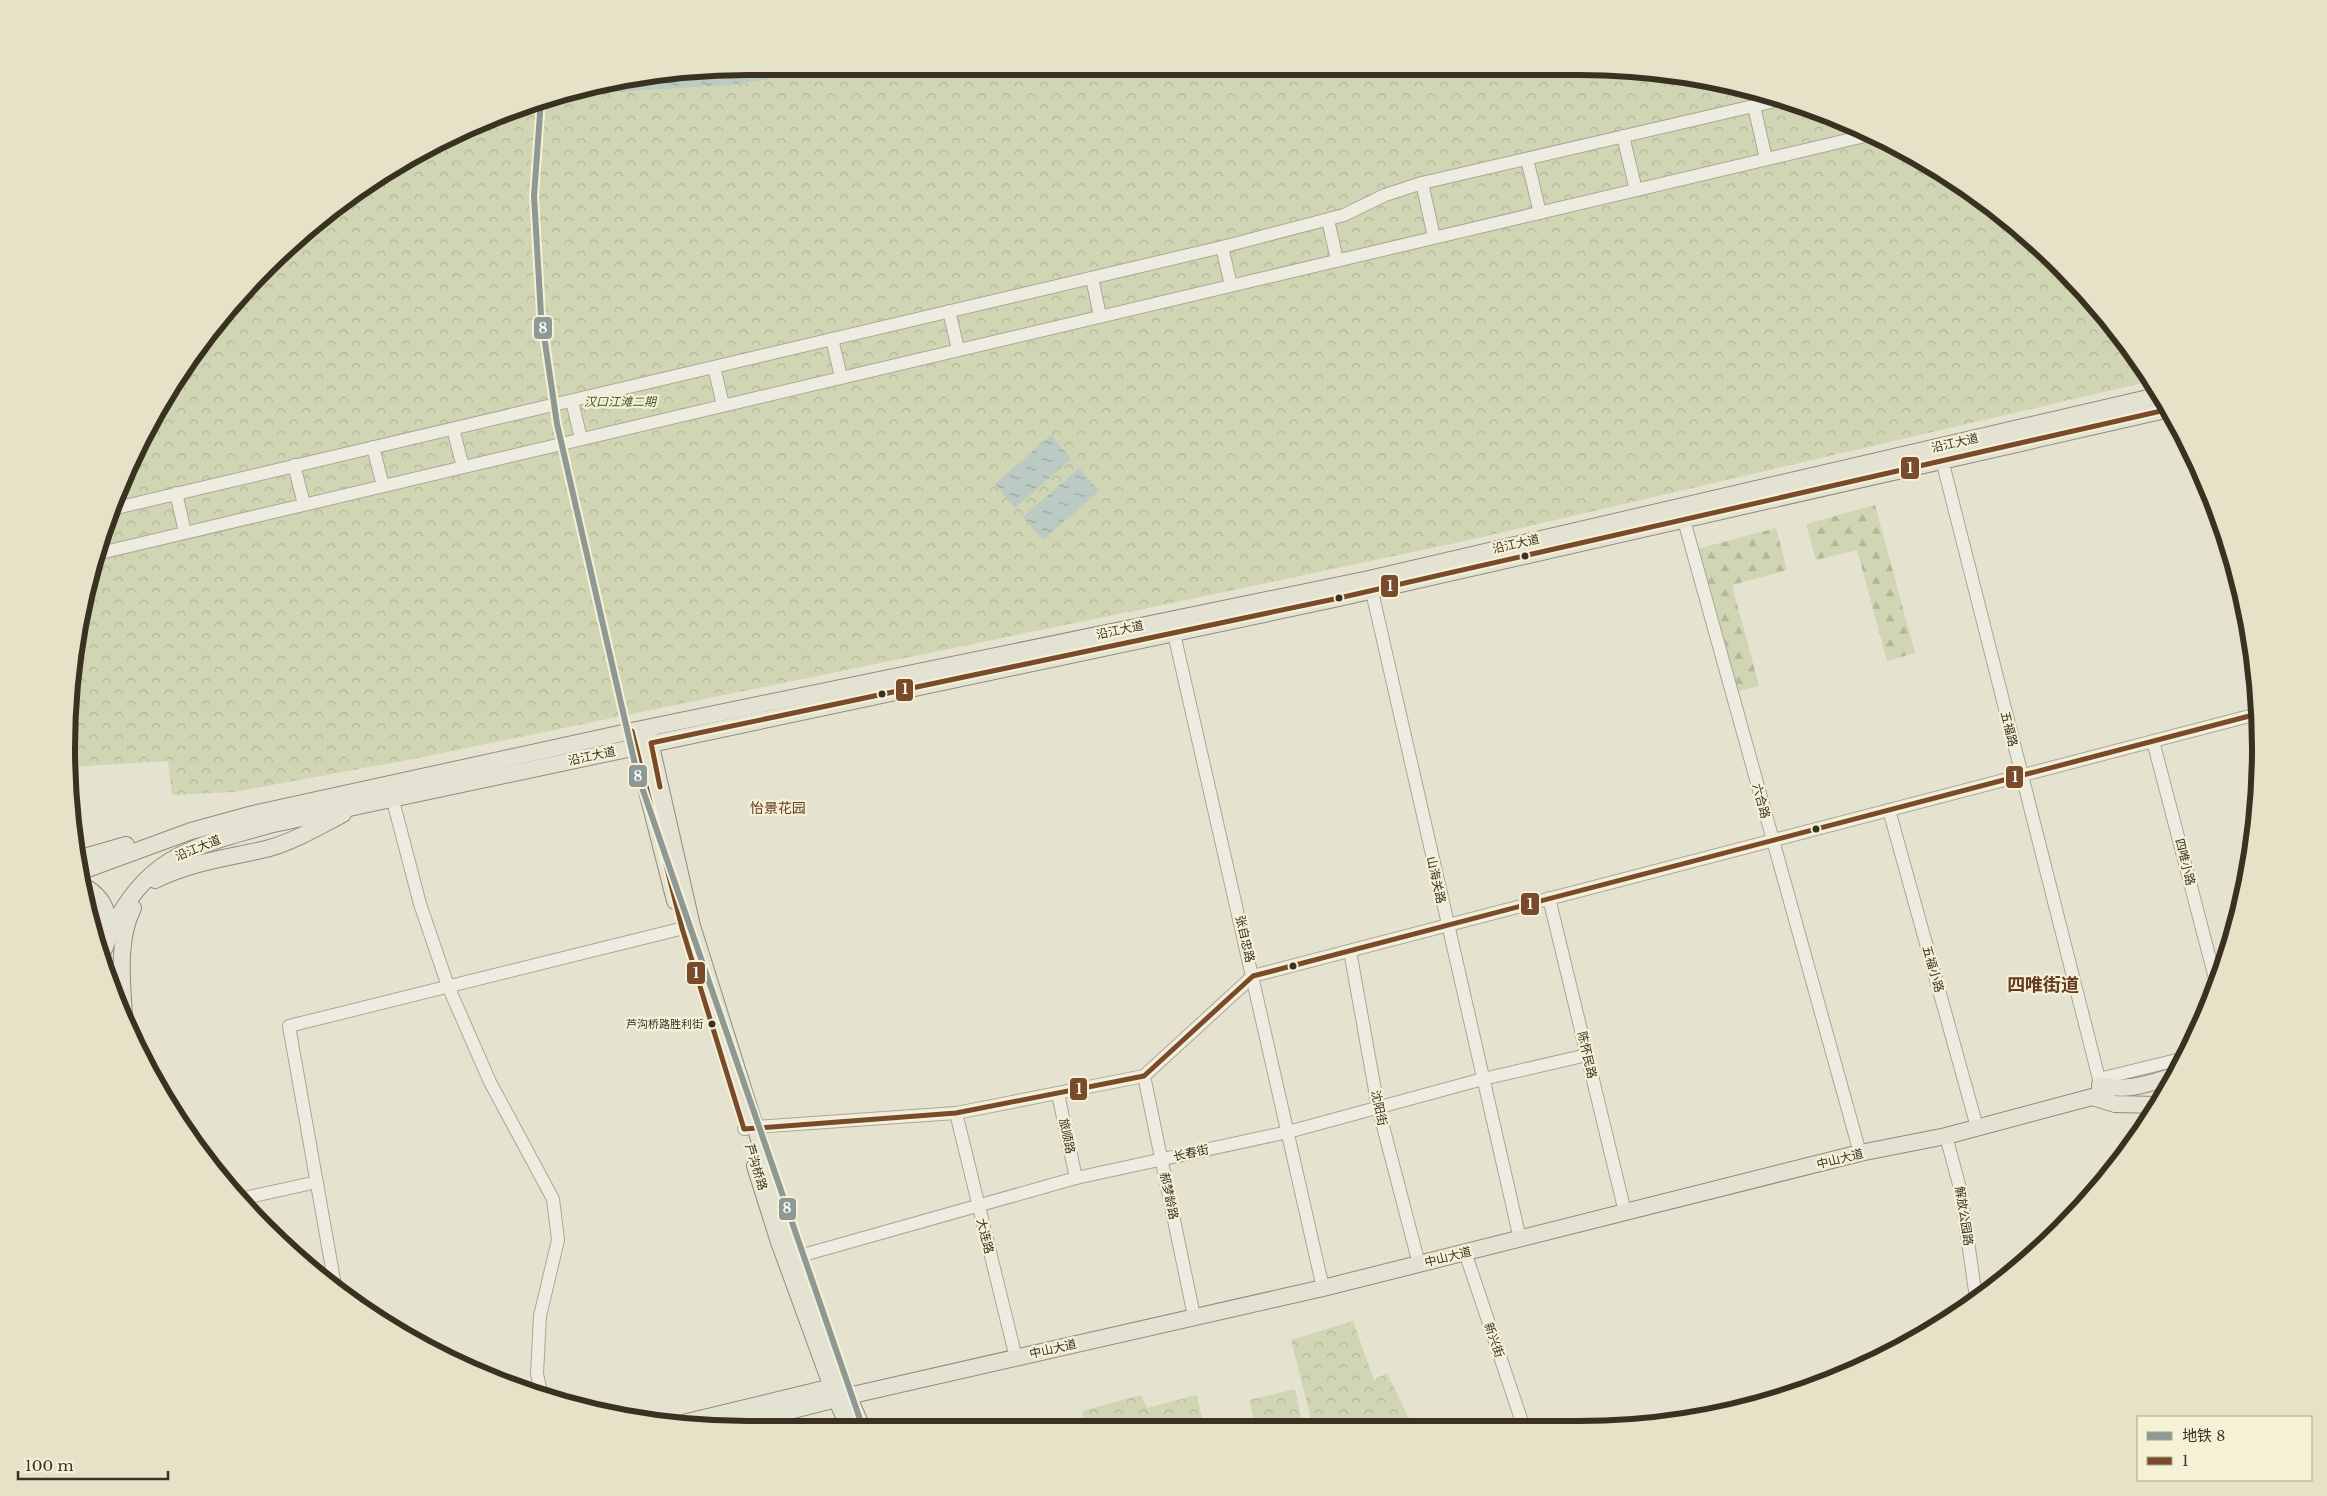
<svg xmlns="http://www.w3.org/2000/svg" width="2327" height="1496" font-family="'Libre Baskerville','Noto Sans SC',serif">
<defs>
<pattern id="forest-firs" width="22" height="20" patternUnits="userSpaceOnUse" patternTransform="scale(1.25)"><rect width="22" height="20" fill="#d0d5b3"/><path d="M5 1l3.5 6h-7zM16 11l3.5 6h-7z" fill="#b3b79a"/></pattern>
<pattern id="park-crowns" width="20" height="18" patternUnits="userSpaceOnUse" patternTransform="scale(1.25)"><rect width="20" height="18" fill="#d0d5b3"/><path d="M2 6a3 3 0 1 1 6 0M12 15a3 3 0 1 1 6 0" fill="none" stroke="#b3b79a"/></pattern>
<pattern id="water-ripples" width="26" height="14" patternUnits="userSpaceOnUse" patternTransform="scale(1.25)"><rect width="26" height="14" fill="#bbcbc3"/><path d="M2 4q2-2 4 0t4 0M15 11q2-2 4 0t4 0" fill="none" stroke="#99a59e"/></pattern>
</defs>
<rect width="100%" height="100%" fill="#e5e2d0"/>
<g fill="url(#forest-firs)">
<path d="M1875,505L1915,653L1887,661L1857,550L1816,560L1806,524Z"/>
<path d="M1776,528L1787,570L1732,585L1759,686L1735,692L1697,549Z"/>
</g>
<g fill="url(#park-crowns)">
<path d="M814,72H1668L1840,118L1994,207L2092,299L2151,381L1474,539L1177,602L413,759L233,792L172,795L168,761L69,767L66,748L79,615L103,529L157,407L207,333L266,266L369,181L529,102L554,96L731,85Z"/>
<path d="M1353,1321L1374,1380L1387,1373L1413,1427H1313L1291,1340Z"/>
<path d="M1295,1389L1303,1427H1256L1249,1400Z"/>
<path d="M1141,1395L1147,1408L1197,1395L1204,1426H1085L1082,1411Z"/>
</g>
<g fill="url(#water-ripples)">
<path d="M659,72H814L731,85L554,96Z"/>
<path d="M1051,435L1071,459L1015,508L995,484Z"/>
<path d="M1079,468L1099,491L1043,540L1023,517Z"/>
</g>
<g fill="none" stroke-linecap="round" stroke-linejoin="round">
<defs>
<g id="minor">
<path d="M1754,106L1766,159"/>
<path d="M1623,136L1636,190"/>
<path d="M1527,159L1540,213"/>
<path d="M1422,183L1434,237"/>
<path d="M1328,220L1337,260"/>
<path d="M1222,247L1231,285"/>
<path d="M1092,278L1100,316"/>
<path d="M949,311L958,349"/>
<path d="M832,339L841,377"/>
<path d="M714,367L723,405"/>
<path d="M572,401L581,439"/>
<path d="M453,429L463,467"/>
<path d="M373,447L383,486"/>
<path d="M1940,452L2099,1079L2098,1092"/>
<path d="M294,465L304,504"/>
<path d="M176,493L185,532"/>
<path d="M112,509L1222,247L1344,215L1385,195L1422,183L1775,101"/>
<path d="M1682,513L1860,1153"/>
<path d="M96,554L1869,135"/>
<path d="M1370,583L1520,1239"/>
<path d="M1172,625L1323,1288"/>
<path d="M2153,741L2216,982"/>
<path d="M392,797L420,904L448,986L490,1082L553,1199L558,1240L540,1316L537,1374L541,1392"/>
<path d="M1889,810L1977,1127"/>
<path d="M1549,898L1625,1212"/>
<path d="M1350,951L1378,1107L1419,1264"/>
<path d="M1144,1076L1194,1316"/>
<path d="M2099,1079L2185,1058"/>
<path d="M1058,1094L1076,1178"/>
<path d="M956,1113L1016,1358"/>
<path d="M744,1129L755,1127L956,1113L1144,1076L1253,976L2257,714"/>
<path d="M1946,1136L1961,1192L1976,1298"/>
<path d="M240,1199L317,1182"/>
<path d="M1465,1252L1524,1428"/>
<path d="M796,1257L1076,1178L1288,1132L1483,1079L1587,1055"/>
<path d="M336,1291L289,1026L692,926"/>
</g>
<g id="major">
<path d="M648,733L692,926L796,1257L848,1396L861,1425"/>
<path d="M633,736L675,901"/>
<path d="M81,858L126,845"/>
<path d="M82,871L191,831L253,814L632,731L1369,579L2161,395"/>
<path d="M155,880C191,862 227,858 266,849C293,842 318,827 343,814"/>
<path d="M85,887C109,900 116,931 101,954"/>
<path d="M108,937C145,857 190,847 269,825L1339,598L2170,409"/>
<path d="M124,1016C122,981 117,940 133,908"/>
<path d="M2100,1085C2127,1092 2147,1084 2174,1076"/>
<path d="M755,1166L779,1242L837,1401L848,1425"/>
<path d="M679,1424L832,1387L841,1388"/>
<path d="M738,1424L848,1396L1323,1288L1860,1153L1946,1136L2092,1097L2115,1104L2156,1105"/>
</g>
</defs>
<use href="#minor" stroke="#aba798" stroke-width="14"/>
<use href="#major" stroke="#908c7f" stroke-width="18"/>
<use href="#minor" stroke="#eeebe1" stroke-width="12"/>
<use href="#major" stroke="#e4e2d3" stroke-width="16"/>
<defs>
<g id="bus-1">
<path d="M632,731L682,928L744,1129L956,1113L1144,1076L1253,976L2257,714"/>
<path d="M660,787L651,743L1339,598L2170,409"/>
</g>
</defs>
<use href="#bus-1" stroke="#f5f1d7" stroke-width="9"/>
<use href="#bus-1" stroke="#7a4b2a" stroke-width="5"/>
<defs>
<path id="metro-1" d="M541,100L534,196L541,315L557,424L637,773L862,1425"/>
</defs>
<use href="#metro-1" stroke="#f5f1d7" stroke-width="10"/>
<use href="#metro-1" stroke="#8e9995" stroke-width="6"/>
</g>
<g fill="#3a3121" stroke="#f5f1d7" stroke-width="2">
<circle cx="1525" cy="556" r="4.5"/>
<circle cx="1339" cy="598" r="4.5"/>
<circle cx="882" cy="694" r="4.5"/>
<circle cx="1816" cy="829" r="4.5"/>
<circle cx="1293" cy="966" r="4.5"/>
<circle cx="712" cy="1024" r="4.5"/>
</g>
<g text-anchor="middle" stroke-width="4.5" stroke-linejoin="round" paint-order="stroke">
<g font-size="11" fill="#3a3121" stroke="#f5f1d7" text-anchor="end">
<text x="703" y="1028">芦沟桥路胜利街</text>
</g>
<g font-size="12" font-style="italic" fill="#435528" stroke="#f5f1d7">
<text x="620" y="406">汉口江滩二期</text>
</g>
<g font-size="12" fill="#3a3121" stroke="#f5f1d7">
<text transform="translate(1955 443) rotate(-13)" y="4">沿江大道</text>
<text transform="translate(1516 544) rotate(-13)" y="4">沿江大道</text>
<text transform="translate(1120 630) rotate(-12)" y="4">沿江大道</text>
<text transform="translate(2009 729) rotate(76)" y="4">五福路</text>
<text transform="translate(592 756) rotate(-12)" y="4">沿江大道</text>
<text transform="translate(1761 801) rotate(75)" y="4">六合路</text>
<text transform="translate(198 848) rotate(-22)" y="4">沿江大道</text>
<text transform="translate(2185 862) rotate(76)" y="4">四唯小路</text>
<text transform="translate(1436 880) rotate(77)" y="4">山海关路</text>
<text transform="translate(1245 939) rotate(77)" y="4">张自忠路</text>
<text transform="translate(1933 969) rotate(74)" y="4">五福小路</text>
<text transform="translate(1587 1055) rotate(77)" y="4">陈怀民路</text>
<text transform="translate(1379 1108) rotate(78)" y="4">沈阳街</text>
<text transform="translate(1067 1136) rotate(78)" y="4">旅顺路</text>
<text transform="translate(1191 1153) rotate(-12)" y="4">长春街</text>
<text transform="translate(1840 1159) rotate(-14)" y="4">中山大道</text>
<text transform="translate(756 1167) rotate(73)" y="4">芦沟桥路</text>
<text transform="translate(1169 1196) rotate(78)" y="4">郝梦龄路</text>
<text transform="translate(1964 1216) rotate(81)" y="4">解放公园路</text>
<text transform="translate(985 1236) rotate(76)" y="4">大连路</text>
<text transform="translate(1448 1257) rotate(-14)" y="4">中山大道</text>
<text transform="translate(1494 1340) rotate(71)" y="4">新兴街</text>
<text transform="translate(1053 1349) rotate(-13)" y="4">中山大道</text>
</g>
<g font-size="14" fill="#653a21" stroke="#f5f1d7">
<text x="778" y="813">怡景花园</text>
</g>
<g font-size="18" font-weight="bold" fill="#653a21" stroke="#f5f1d7">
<text x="2043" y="991">四唯街道</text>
</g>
</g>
<path d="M0 0H2327V1496H0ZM748 75H1579A673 673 0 0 1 2252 748V748A673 673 0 0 1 1579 1421H748A673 673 0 0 1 75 748V748A673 673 0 0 1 748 75Z" fill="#e6e2c8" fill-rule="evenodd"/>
<path fill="none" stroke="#3a3121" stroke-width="6" d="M748 75H1579A673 673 0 0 1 2252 748V748A673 673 0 0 1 1579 1421H748A673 673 0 0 1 75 748V748A673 673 0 0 1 748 75Z"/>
<g stroke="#f5f1d7" stroke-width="2">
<rect x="533" y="316" width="20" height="24" rx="5" fill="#8e9995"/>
<rect x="1900" y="456" width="20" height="24" rx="5" fill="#7a4b2a"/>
<rect x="1380" y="574" width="19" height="24" rx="5" fill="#7a4b2a"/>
<rect x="895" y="678" width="19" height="24" rx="5" fill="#7a4b2a"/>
<rect x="628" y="764" width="20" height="24" rx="5" fill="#8e9995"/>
<rect x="2005" y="765" width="19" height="24" rx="5" fill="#7a4b2a"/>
<rect x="1520" y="892" width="20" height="24" rx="5" fill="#7a4b2a"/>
<rect x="686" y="961" width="20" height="24" rx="5" fill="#7a4b2a"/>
<rect x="1069" y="1077" width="19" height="24" rx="5" fill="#7a4b2a"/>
<rect x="778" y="1197" width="19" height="24" rx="5" fill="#8e9995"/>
</g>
<g font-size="14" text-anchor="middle" font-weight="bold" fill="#fff">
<text x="543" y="333">8</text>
<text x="1910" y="473">1</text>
<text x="1390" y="591">1</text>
<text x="905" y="694">1</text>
<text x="638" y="781">8</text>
<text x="2015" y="782">1</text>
<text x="1530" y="909">1</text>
<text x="696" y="978">1</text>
<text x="1079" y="1094">1</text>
<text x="787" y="1213">8</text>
</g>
<rect x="2137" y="1416" width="175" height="65" fill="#f5f1d7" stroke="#aaa48e"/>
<rect x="2147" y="1432" width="25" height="8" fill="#8e9995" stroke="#aaa48e"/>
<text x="2182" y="1441" font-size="15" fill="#3a3121">地铁 8</text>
<rect x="2147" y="1457" width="25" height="8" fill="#7a4b2a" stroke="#aaa48e"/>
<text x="2182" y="1466" font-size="15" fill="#3a3121">1</text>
<path d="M18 1471v8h150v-8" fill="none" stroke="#3a3121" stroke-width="2.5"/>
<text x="25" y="1471" font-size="15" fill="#3a3121" stroke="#f5f1d7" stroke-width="4" paint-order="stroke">100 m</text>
</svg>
